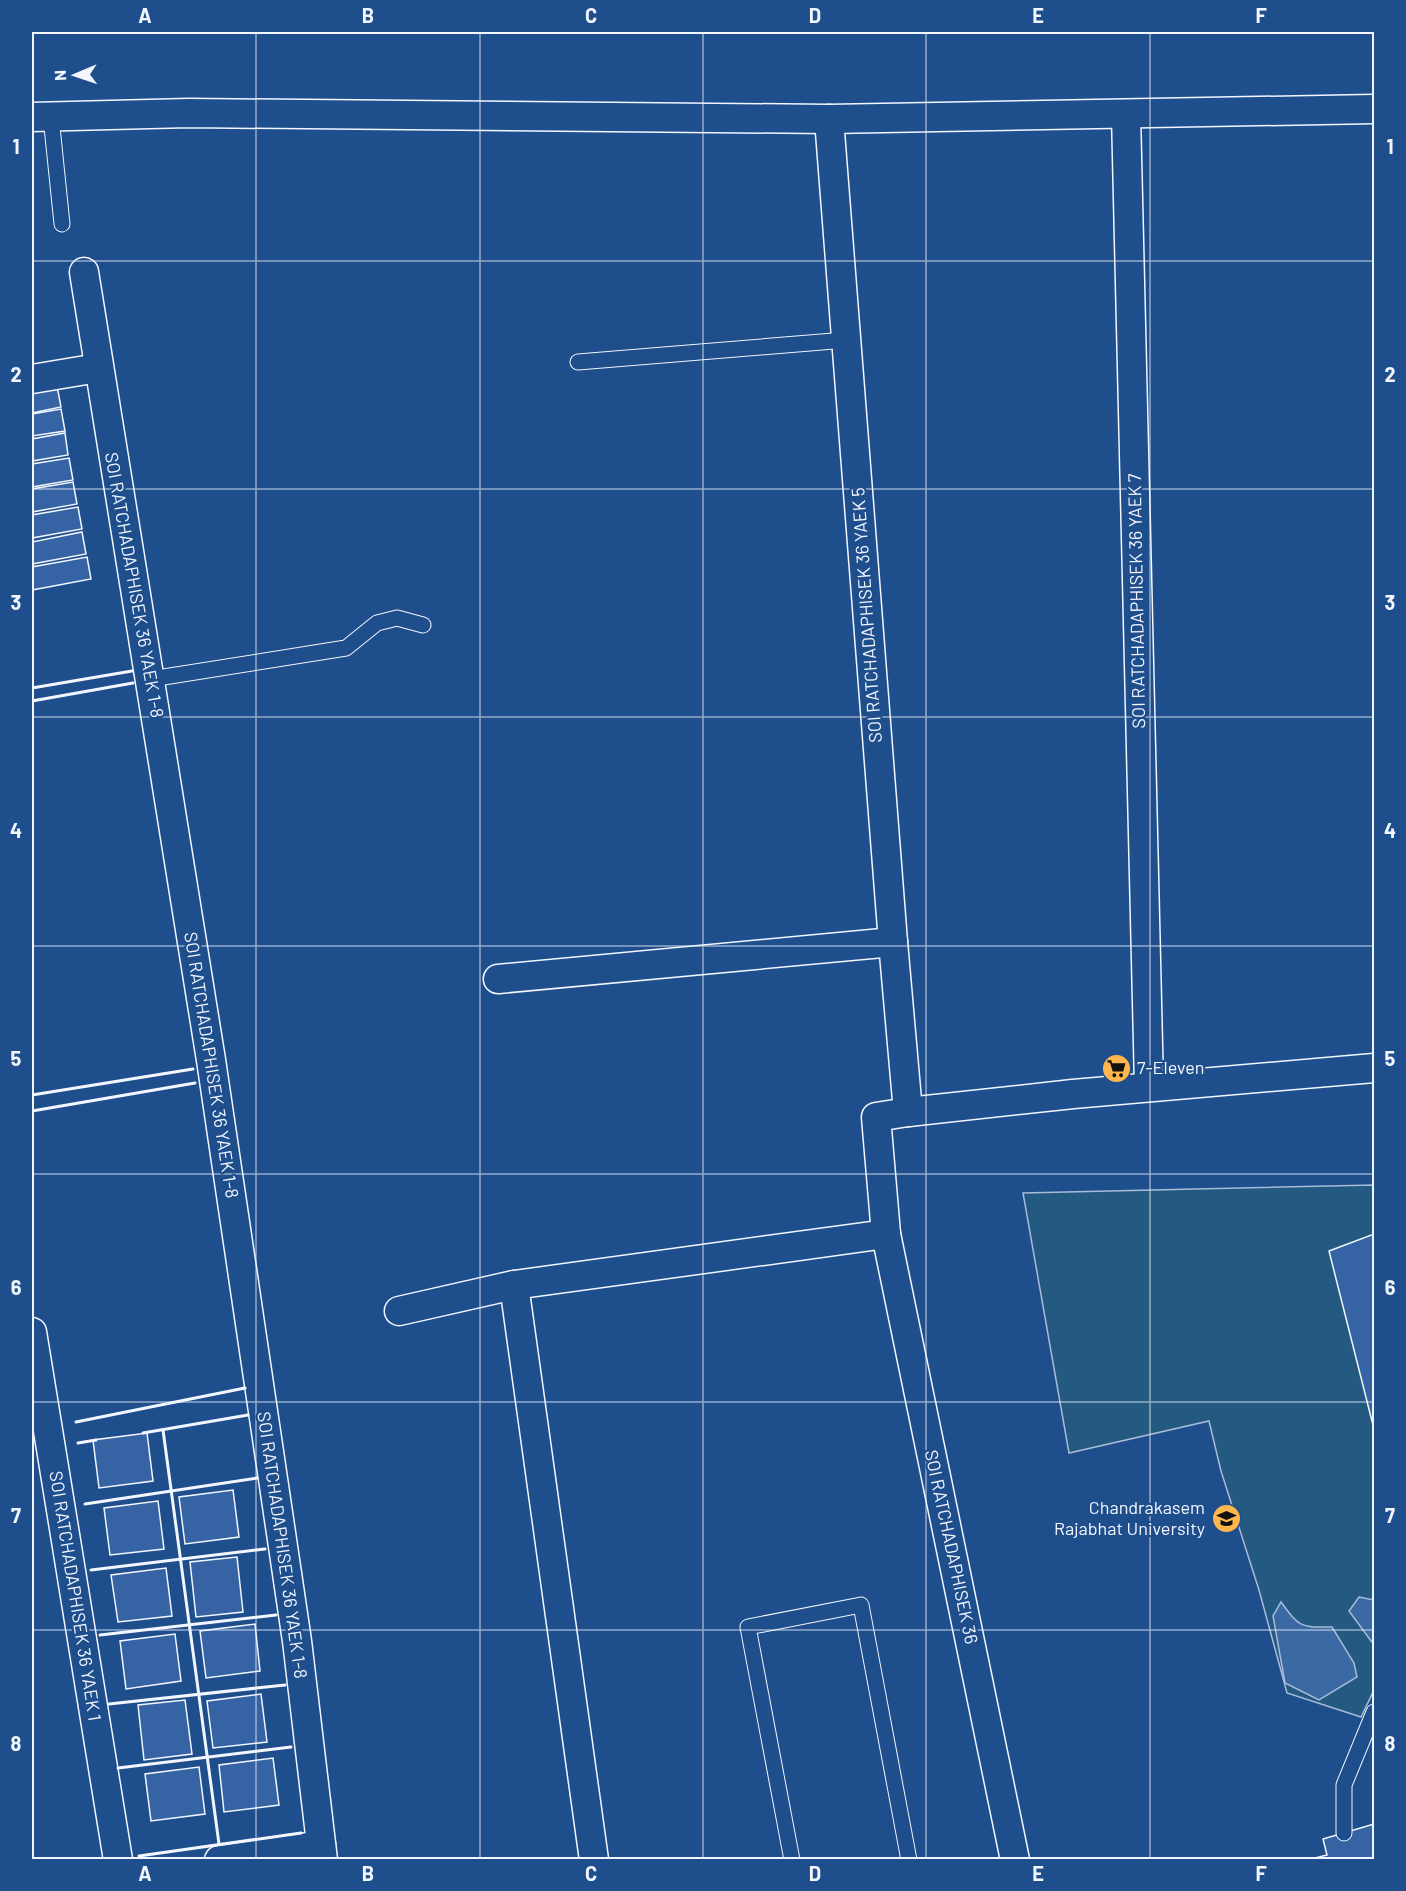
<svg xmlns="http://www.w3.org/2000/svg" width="1406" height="1891" font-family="Barlow,sans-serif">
<rect width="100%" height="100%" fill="#1f4e8c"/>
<path fill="#245a82" stroke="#a8bbd7" stroke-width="1.5" d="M1374,1185V1690L1361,1717L1287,1693L1259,1590L1221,1471L1209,1421L1069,1453L1023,1193Z"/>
<g fill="#3b69a3" stroke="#a8bbd7" stroke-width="1.5">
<path d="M1359,1597L1374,1600V1645L1349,1611Z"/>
<path d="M1281,1602C1300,1628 1300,1627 1332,1627L1354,1663L1357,1677L1319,1700L1285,1683L1273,1616Z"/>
</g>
<g fill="#3563a3" stroke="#f2f6ff" stroke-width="1.5">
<path d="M57,386L61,407L32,413V390Z"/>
<path d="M61,409L65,431L32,436V414Z"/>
<path d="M65,433L68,455L32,461V439Z"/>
<path d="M69,458L73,480L32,487V464Z"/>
<path d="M73,482L77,504L32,512V489Z"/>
<path d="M78,507L82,529L32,538V515Z"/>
<path d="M82,532L86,554L32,564V542Z"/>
<path d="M87,557L91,579L32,590V567Z"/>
<path d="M1374,1234V1429L1329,1251Z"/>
<path d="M147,1433L153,1481L99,1488L93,1440Z"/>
<path d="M233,1490L239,1537L185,1544L179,1497Z"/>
<path d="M158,1501L164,1549L110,1555L104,1508Z"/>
<path d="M237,1557L243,1612L196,1617L190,1562Z"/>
<path d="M166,1568L172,1616L118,1622L111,1575Z"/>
<path d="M255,1624L260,1671L206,1678L200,1631Z"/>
<path d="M175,1634L181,1681L126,1689L120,1641Z"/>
<path d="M261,1694L267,1742L213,1748L207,1701Z"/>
<path d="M185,1700L192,1754L144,1760L138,1705Z"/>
<path d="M273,1758L279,1805L224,1812L219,1765Z"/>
<path d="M199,1767L205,1814L151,1821L145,1774Z"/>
<path d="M1374,1824V1860H1307L1327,1855L1323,1839Z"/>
</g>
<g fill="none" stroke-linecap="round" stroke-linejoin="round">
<defs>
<g id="service">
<path d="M51,117L62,224"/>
<path d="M578,362L846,340"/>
<path d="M151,679L346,648L377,623L397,618L423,625"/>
<path d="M1344,1833V1785L1374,1712"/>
<path d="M792,1860L748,1627L861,1605L909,1860"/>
</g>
<g id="minor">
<path d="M1126,114L1149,1087"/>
<path d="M32,117L189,113L829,119L1374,109"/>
<path d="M829,119L893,942L908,1112"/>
<path d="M84,272L211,1060L297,1641L323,1860"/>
<path d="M32,379L98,368"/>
<path d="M498,979L893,942"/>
<path d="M514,1285L594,1860"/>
<path d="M399,1311L514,1285L886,1234"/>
<path d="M32,1332L118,1860"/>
<path d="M219,1860L321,1845"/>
<path d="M1015,1860L886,1234L876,1117L908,1112L1073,1094L1374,1068"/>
</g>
</defs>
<use href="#service" stroke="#f2f6ff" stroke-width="17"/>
<use href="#minor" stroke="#f2f6ff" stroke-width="31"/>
<use href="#service" stroke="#1f4e8c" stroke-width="15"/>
<use href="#minor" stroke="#1f4e8c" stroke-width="28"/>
<g stroke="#f2f6ff" stroke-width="3">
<path d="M32,688L132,671"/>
<path d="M32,701L133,683"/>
<path d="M32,1095L193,1069"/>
<path d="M32,1111L195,1083"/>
<path d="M76,1422L245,1388"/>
<path d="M163,1430L219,1844"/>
<path d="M143,1433L248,1415"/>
<path d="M78,1443L96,1440"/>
<path d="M85,1504L257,1478"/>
<path d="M91,1570L265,1549"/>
<path d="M100,1635L276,1615"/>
<path d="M109,1704L285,1685"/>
<path d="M118,1768L291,1747"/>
<path d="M139,1856L301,1833"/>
</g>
</g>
<path fill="none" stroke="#f2f6ff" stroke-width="1.5" stroke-opacity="0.55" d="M256,32V1860M480,32V1860M703,32V1860M926,32V1860M1150,32V1860M32,261H1374M32,489H1374M32,717H1374M32,946H1374M32,1174H1374M32,1402H1374M32,1630H1374"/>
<defs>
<symbol id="supermarket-disc" viewBox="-11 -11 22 22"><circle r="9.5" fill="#ffb74d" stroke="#1f4e8c"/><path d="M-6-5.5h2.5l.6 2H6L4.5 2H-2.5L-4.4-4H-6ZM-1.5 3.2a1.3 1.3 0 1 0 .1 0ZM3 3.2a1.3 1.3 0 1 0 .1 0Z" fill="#111"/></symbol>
<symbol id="university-disc" viewBox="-11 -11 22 22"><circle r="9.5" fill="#ffb74d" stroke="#1f4e8c"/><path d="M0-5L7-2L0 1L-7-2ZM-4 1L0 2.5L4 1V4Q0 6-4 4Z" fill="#111"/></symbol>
</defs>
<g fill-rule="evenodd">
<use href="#supermarket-disc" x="1100" y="1052" width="33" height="33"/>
<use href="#university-disc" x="1210" y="1502" width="33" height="33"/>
</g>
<g text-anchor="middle" stroke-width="4.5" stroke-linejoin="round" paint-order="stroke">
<g font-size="18" fill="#f2f6ff" stroke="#1f4e8c">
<text transform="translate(134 585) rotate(80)" y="6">SOI RATCHADAPHISEK 36 YAEK 1-8</text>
<text transform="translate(1137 601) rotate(-91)" y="6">SOI RATCHADAPHISEK 36 YAEK 7</text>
<text transform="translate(867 615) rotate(-94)" y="6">SOI RATCHADAPHISEK 36 YAEK 5</text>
<text transform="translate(211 1065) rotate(81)" y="6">SOI RATCHADAPHISEK 36 YAEK 1-8</text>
<text transform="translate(282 1545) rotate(82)" y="6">SOI RATCHADAPHISEK 36 YAEK 1-8</text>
<text transform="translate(951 1547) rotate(78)" y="6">SOI RATCHADAPHISEK 36</text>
<text transform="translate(75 1596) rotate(81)" y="6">SOI RATCHADAPHISEK 36 YAEK 1</text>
</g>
<g font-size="18" fill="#f2f6ff" stroke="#1f4e8c" text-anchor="start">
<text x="1137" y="1074">7-Eleven</text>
<text x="1205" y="1514" text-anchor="end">Chandrakasem<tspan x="1205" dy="21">Rajabhat University</tspan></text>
</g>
</g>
<rect width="1406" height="1891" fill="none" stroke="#1f4e8c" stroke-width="66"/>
<g transform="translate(75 75) rotate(268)" stroke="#1f4e8c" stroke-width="4.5" paint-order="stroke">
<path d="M0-4.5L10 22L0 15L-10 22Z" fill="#f2f6ff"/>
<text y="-9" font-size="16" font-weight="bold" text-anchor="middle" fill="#f2f6ff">N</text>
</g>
<rect x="33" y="33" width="1340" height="1825" fill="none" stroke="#f2f6ff" stroke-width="2"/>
<g font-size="20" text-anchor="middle" font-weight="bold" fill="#f2f6ff">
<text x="145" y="23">A</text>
<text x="368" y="23">B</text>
<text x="591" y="23">C</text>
<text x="815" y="23">D</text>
<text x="1038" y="23">E</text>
<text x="1261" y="23">F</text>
<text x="16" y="154">1</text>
<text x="1390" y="154">1</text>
<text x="16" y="382">2</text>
<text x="1390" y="382">2</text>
<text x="16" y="610">3</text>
<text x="1390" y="610">3</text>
<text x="16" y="838">4</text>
<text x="1390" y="838">4</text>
<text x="16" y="1066">5</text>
<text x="1390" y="1066">5</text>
<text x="16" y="1295">6</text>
<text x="1390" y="1295">6</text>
<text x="16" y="1523">7</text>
<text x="1390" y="1523">7</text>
<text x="16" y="1751">8</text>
<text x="1390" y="1751">8</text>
<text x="145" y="1881">A</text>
<text x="368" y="1881">B</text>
<text x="591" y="1881">C</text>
<text x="815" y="1881">D</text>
<text x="1038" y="1881">E</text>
<text x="1261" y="1881">F</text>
</g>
</svg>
